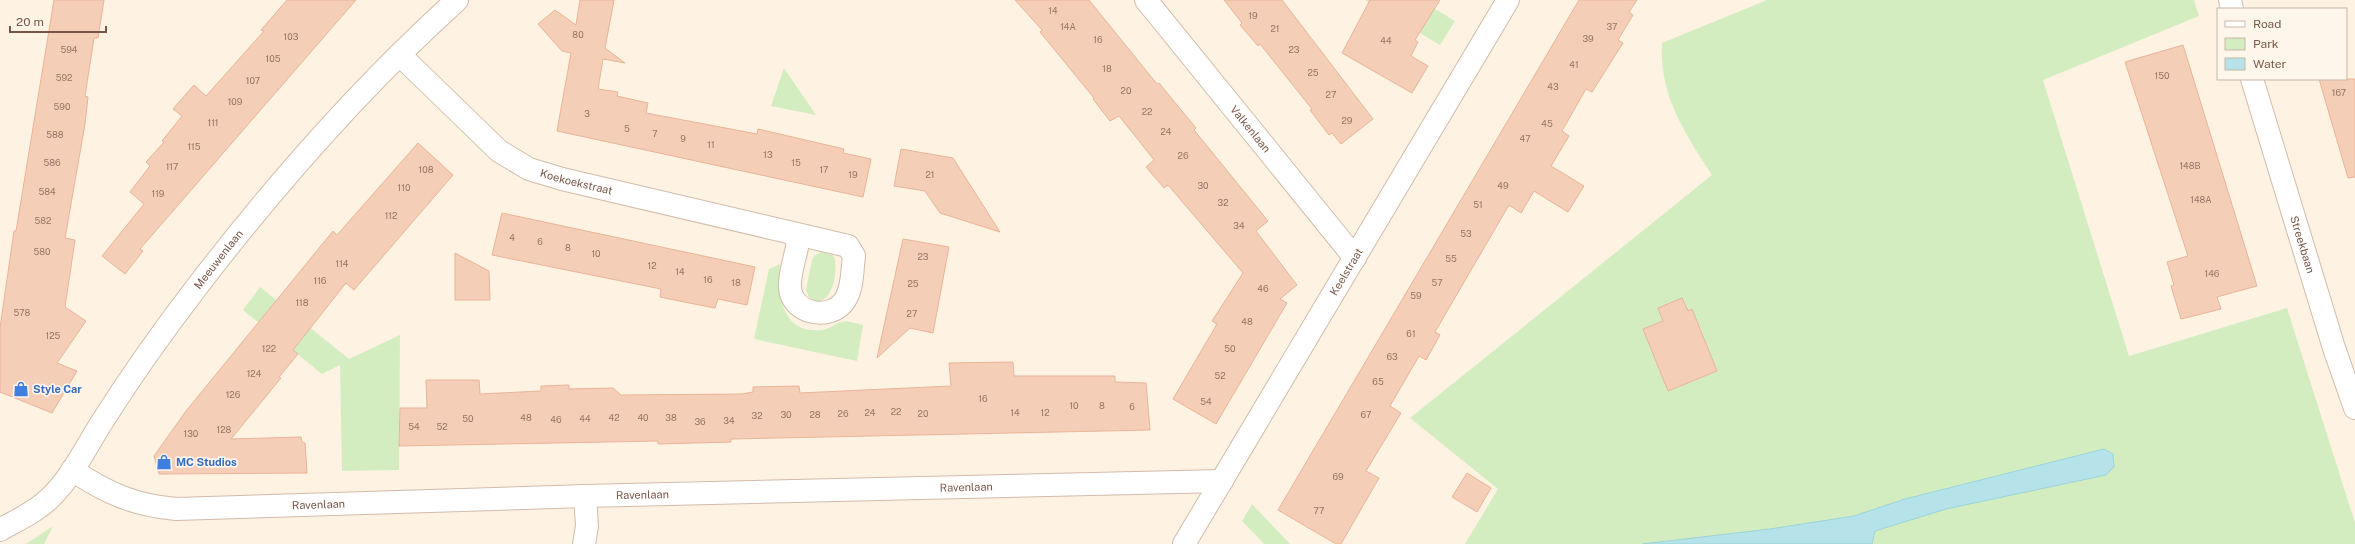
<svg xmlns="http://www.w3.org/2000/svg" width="2355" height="544" font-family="'Public Sans',sans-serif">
<rect width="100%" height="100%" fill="#fef2e3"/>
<g fill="#d4edc0">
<path d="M1365,0H1420L1455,21L1440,45Z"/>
<path d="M1767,0H2194L2199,16L2043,80L2129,356L2287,308L2355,523V544H1465L1498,489L1410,418L1712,175C1685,133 1659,96 1662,43Z"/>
<path d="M784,68L816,115L771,106Z"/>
<path d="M821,252L833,255C841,268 830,315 809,297L806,290L812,260L814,256Z"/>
<path d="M780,264C778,294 780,334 822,330C830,329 835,323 842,322C847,320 858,324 863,325L857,361L754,339L769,269Z"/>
<path d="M260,287L349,359L400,335L399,470L342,471L340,365L322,374L243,310Z"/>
<path d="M1252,504L1290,544H1264L1242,521Z"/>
<path d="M53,526L44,544H26Z"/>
</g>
<path fill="#b6e3e9" stroke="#9bd4db" d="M2104,449L2113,454L2114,467L2106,475L1946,509L1875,531L1872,544H1642L1770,529L1854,516L1905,499Z"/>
<g fill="#f5ceb8" stroke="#e9b497">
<path d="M54,0H104L98,38H94L85,96L88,97L85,124L65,238L75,240L65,307L86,321L57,363L77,371L52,413L0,392V328L14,231H16Z"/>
<path d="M287,0H356L140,249L143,251L125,274L102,256L144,204L130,192L150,166L146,162L164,142L162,141L182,116L173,109L194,85L206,96L264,31L261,30Z"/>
<path d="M580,0H614L605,48L625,63L603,59L598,89L618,92L617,96L648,103L646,113L757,134L758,129L844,149L843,153L871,159L863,197L557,131L571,53L562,51L538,24L555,10L576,25Z"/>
<path d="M1015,0H1089L1157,84L1159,83L1196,128L1194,130L1268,221L1256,231L1297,285L1280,299L1287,303L1216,424L1173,399L1217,324L1212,321L1243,273L1168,185L1164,188L1146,167L1154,160L1136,137L1119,116L1110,121L1093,99L1094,98L1040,32L1042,30Z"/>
<path d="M1224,0H1282L1373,119L1341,144L1332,133L1329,135L1310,110L1312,109L1260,44L1258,46L1240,25L1242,23Z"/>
<path d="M1370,0H1440L1415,40L1418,42L1411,56L1428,66L1412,93L1342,53Z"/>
<path d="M1579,0H1637L1629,12L1633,15L1618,40L1623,43L1592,92L1586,89L1562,131L1569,136L1551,166L1584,186L1568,212L1534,191L1521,213L1509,205L1435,332L1440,335L1426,360L1419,356L1390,406L1401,413L1366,471L1379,478L1341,544H1336L1278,510Z"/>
<path d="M2183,45L2257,286L2217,297L2221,309L2181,319L2171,286L2174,285L2167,262L2188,256L2125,62Z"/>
<path d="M2319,79H2355V177L2348,178Z"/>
<path d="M418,143L453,175L354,290L346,283L293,350L298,354L279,377L281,378L231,439L301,437L302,442L305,443L307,473L159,474L154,456L186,411L333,231L337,235Z"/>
<path d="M901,149L953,158L1000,232L940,213L925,191L894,186Z"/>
<path d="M502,213L755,267L747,305L718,299L715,308L689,303L660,297L661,289L492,255Z"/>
<path d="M903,239L949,247L933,333L910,328L877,358Z"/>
<path d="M455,253L489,271L490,300H455Z"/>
<path d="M1682,298L1688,311L1692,309L1717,371L1668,391L1643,329L1663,321L1658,308Z"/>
<path d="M1013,362L1014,376H1115V382L1146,383L1150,430L731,439V442L658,444V441L399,446L400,408H427L426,380H479L480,394L541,391V386L569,385V389L613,388L621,395L742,394L753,392V387L799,386L800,393L951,386L949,363Z"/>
<path d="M1467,473L1491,488L1477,512L1452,497Z"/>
</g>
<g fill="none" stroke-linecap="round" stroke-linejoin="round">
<defs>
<g id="minor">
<path id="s1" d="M1146,0L1355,258"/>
<path d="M2230,0L2232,9"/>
<path id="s2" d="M400,55L499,151L529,169L562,179L848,246L854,256C852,270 853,288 845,300C831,322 791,314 790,287C789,273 796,256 798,242L792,233"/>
<path id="s3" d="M2252,79L2334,348L2355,408"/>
<path id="s4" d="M72,470C107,493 133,505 176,509L585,496L1222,481"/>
<path id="s5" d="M0,530C17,520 36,512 50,498C72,477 86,447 102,422C131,376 163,331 196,288C274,186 361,87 457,0"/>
<path d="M584,544L587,526L585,496"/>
<path id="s6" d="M1184,544L1508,0"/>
</g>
</defs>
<use href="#minor" stroke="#d2bbab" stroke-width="24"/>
<use href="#minor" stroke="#fff" stroke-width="22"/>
</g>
<defs>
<symbol id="shop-bare" viewBox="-9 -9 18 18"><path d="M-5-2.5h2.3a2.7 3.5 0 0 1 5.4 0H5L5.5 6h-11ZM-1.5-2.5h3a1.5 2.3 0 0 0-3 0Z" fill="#3f7fe0" stroke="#fff6eb" stroke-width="2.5" paint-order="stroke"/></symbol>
</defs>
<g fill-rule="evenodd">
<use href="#shop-bare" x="10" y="378" width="22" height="22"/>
<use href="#shop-bare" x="153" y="451" width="22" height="22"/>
</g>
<g text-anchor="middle" stroke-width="3.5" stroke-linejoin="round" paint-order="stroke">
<g font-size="9" fill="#977463">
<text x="1053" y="14">14</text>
<text x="1253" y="19">19</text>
<text x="1068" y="30">14A</text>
<text x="1612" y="30">37</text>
<text x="1275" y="32">21</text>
<text x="578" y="38">80</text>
<text x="291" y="40">103</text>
<text x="1588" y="42">39</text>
<text x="1098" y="43">16</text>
<text x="1386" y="44">44</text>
<text x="69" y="53">594</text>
<text x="1294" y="53">23</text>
<text x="273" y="62">105</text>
<text x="1574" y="68">41</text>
<text x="1107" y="72">18</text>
<text x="1313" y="76">25</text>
<text x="2162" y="79">150</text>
<text x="64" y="81">592</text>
<text x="253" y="84">107</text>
<text x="1553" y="90">43</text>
<text x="1126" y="94">20</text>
<text x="2339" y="96">167</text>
<text x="1331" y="98">27</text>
<text x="235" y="105">109</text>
<text x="62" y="110">590</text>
<text x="1147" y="115">22</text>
<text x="587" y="117">3</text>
<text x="1347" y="124">29</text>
<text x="213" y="126">111</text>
<text x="1547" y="127">45</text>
<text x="627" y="132">5</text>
<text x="1166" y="135">24</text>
<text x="655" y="137">7</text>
<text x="55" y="138">588</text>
<text x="683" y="142">9</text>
<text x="1525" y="142">47</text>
<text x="711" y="148">11</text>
<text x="194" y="150">115</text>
<text x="768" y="158">13</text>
<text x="1183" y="159">26</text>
<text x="52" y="166">586</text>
<text x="796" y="166">15</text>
<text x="2190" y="169">148B</text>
<text x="172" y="170">117</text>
<text x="426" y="173">108</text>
<text x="824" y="173">17</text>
<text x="853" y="178">19</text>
<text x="930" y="178">21</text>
<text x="1203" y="189">30</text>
<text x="1503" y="189">49</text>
<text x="404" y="191">110</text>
<text x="47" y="195">584</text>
<text x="158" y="197">119</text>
<text x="2201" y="203">148A</text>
<text x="1223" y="206">32</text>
<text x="1478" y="208">51</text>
<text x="391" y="219">112</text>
<text x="43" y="224">582</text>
<text x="1239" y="229">34</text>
<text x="1466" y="237">53</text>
<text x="512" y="241">4</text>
<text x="540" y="245">6</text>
<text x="568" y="251">8</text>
<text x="42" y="255">580</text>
<text x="596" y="257">10</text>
<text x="923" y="260">23</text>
<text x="1451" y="262">55</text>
<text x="342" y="267">114</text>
<text x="652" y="269">12</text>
<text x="680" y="275">14</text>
<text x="2212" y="277">146</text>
<text x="708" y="283">16</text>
<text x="320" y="284">116</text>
<text x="736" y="286">18</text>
<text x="1437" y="286">57</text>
<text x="913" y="287">25</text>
<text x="1263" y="292">46</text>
<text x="1416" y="299">59</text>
<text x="302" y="306">118</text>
<text x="22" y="316">578</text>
<text x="912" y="317">27</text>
<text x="1247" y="325">48</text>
<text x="1411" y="337">61</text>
<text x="53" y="339">125</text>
<text x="269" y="352">122</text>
<text x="1230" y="352">50</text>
<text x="1392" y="360">63</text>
<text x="254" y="377">124</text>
<text x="1220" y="379">52</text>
<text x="1378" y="385">65</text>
<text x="233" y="398">126</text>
<text x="983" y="402">16</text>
<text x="1206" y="405">54</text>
<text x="1074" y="409">10</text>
<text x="1102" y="409">8</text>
<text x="1132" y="410">6</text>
<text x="896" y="415">22</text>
<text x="870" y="416">24</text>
<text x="1015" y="416">14</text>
<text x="1045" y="416">12</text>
<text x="843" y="417">26</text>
<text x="923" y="417">20</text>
<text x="786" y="418">30</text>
<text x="815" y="418">28</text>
<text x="1366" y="418">67</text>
<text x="757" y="419">32</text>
<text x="526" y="421">48</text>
<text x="614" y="421">42</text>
<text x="643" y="421">40</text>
<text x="671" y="421">38</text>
<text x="468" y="422">50</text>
<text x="585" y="422">44</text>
<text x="556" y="423">46</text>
<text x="729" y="424">34</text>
<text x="700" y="425">36</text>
<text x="414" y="430">54</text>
<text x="442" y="430">52</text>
<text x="224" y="433">128</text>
<text x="191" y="437">130</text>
<text x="1338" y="480">69</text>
<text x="1319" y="514">77</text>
</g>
<g font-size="11" fill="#785647" stroke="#fff6eb">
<text dy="4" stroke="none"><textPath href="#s1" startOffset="166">Valkenlaan</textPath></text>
<text dy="4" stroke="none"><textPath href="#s2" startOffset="222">Koekoekstraat</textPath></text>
<text dy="4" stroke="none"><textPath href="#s3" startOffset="173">Streekbaan</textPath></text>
<text dy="4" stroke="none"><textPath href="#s5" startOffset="352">Meeuwenlaan</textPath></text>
<text dy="4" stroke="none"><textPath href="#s6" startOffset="317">Keelstraat</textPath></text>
<text dy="4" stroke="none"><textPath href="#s4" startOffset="903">Ravenlaan</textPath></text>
<text dy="4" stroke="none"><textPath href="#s4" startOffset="579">Ravenlaan</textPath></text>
<text dy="4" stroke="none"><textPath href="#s4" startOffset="255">Ravenlaan</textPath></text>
</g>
<g font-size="11" font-weight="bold" fill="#366cbe" stroke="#fff6eb" text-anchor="start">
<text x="33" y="393">Style Car</text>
<text x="176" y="466">MC Studios</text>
</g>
</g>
<rect x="2217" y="8" width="130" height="72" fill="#fff6eb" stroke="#c9b6a9"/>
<rect x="2225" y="21" width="20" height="6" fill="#ffffff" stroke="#c9b6a9"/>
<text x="2253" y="28" font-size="12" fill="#785647">Road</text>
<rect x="2225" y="38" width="20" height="12" fill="#d4edc0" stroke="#c9b6a9"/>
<text x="2253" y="48" font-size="12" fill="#785647">Park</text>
<rect x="2225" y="58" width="20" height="12" fill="#b6e3e9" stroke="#c9b6a9"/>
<text x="2253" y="68" font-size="12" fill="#785647">Water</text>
<path d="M10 26v6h96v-6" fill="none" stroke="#785647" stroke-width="2"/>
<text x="16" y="26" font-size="12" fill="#785647" stroke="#fff6eb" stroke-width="3" paint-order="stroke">20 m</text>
</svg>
